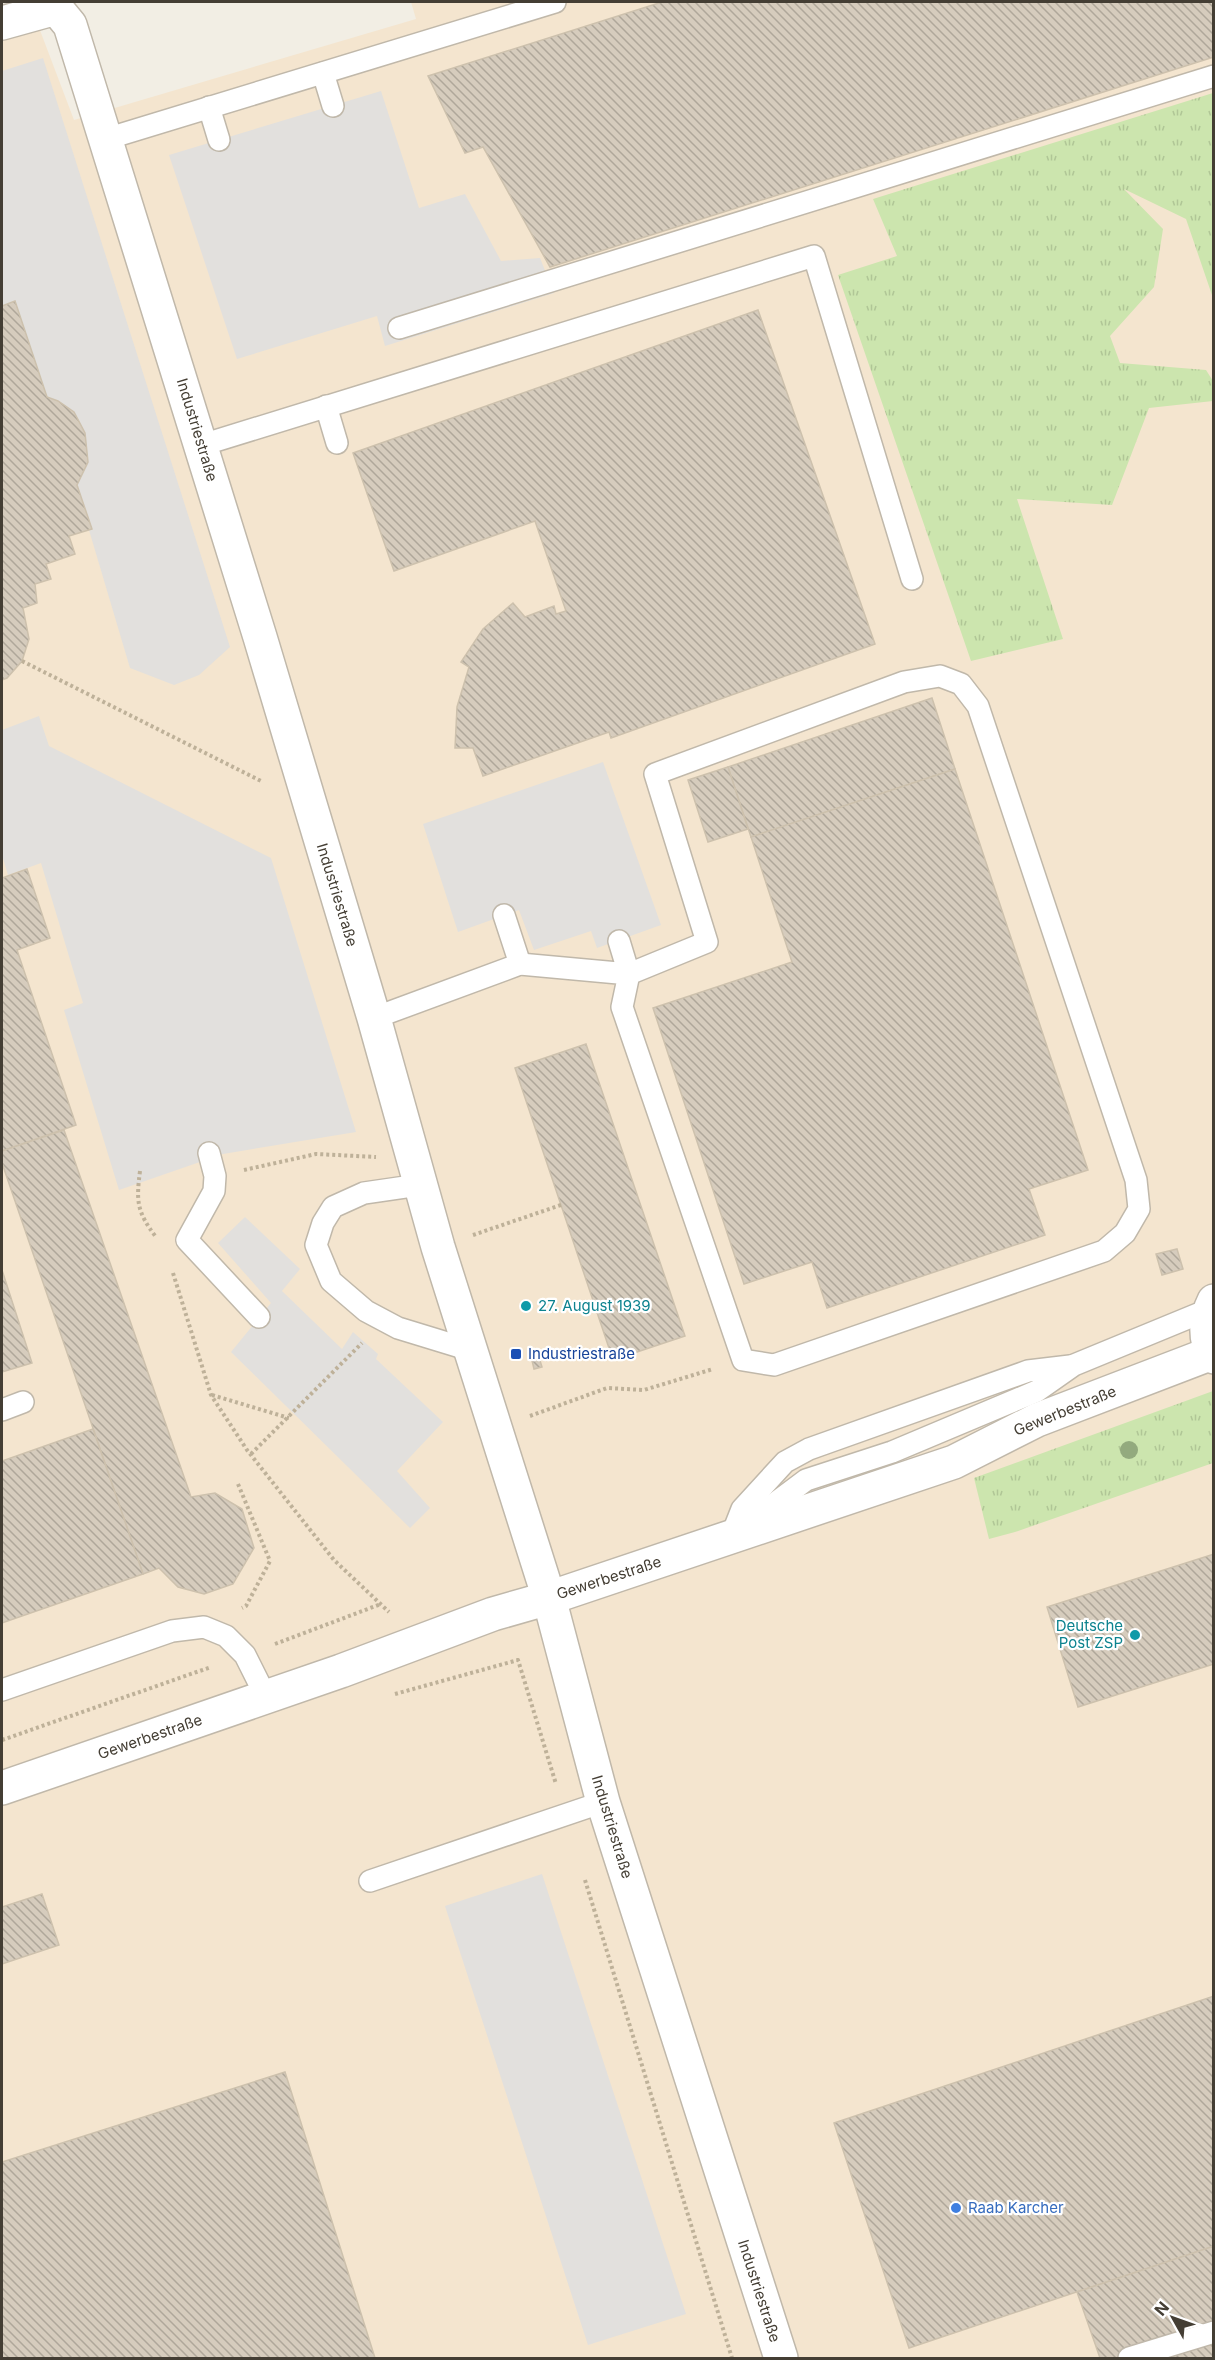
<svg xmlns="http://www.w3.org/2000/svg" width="1215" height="2360" font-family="Inter,sans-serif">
<defs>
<pattern id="grass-tufts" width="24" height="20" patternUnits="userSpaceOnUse" patternTransform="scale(1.5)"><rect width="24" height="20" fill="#cce5ae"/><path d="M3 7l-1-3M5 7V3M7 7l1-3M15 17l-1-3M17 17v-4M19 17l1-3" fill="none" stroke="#b0c696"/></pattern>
<pattern id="building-back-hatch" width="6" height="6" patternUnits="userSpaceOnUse" patternTransform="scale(1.5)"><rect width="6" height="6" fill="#d6ccbd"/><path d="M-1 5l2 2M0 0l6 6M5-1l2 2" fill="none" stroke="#afa79a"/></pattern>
</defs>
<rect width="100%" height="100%" fill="#f2eee4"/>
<path fill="#f4e5cf" d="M411,2H1213V2358H2V33L38,25L74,120L416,19Z"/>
<g fill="url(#grass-tufts)">
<path d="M1213,93V298L1186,219L1124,189L1163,229L1154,287L1110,336L1120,363L1206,370L1213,381V401L1149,408L1112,505L1017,499L1063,639L971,661L838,275L897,256L873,199Z"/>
<path d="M1213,1391V1463L1015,1532L989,1539L974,1478Z"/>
</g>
<g fill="#e2e0dd">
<path d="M43,58L230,647L199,675L174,685L130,668L89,530L92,528L77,485L88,462L85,433L74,412L58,401L47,397L15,302L2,306V71Z"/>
<path d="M381,91L419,208L465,194L501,261L540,258L554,293L385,346L377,316L237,359L169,155Z"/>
<path d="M39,716L49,746L271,858L356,1132L223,1154L119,1190L64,1010L83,1003L41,863L8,875L2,855V730Z"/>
<path d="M603,762L661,925L597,948L591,931L534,950L519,910L458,932L423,824Z"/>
<path d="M245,1217L300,1269L282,1291L342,1349L353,1332L378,1354L376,1359L443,1422L397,1471L430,1508L410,1528L231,1352L271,1303L218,1243Z"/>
<path d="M542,1874L686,2314L588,2345L445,1906Z"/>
</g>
<g fill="url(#building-back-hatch)" stroke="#cdc1ad" stroke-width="1.5">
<path d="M662,2H1214V57L550,267L483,147L465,153L428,76Z"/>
<path d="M15,301L47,397L58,401L74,412L85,433L88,462L77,485L92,529L69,536L75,554L46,564L51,579L35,584L37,603L23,608L29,639L22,661L7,678L2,680V306Z"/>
<path d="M758,310L875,644L611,738L609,732L483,776L473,748H455L457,707L469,667L461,662L483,629L513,603L525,617L554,606L556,614L566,611L535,521L394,571L353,453Z"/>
<path d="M932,698L955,769L751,837L728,767Z"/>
<path d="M728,767L748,829L708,842L688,780Z"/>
<path d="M955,769L1088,1170L1029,1189L1045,1235L827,1308L812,1262L744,1284L653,1008L792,962L751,837Z"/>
<path d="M27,869L50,938L17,950L76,1125L2,1151V878Z"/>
<path d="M586,1044L685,1336L613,1360L515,1068Z"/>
<path d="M64,1130L191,1497L215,1493L242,1509L254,1548L233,1584L204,1594L178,1587L159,1568L143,1574L2,1163V1151Z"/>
<path d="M1177,1249L1183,1269L1162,1275L1156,1254Z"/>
<path d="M2,1270L32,1363L2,1372Z"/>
<path d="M537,1351L542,1367L534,1369L530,1352Z"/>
<path d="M93,1429L143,1574L2,1623V1461Z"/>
<path d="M1214,1554V1664L1078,1707L1047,1607Z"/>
<path d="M42,1894L59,1945L2,1964V1907Z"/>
<path d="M1214,1996V2246L909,2348L834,2123Z"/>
<path d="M285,2072L375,2358H2V2162Z"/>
<path d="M1214,2246V2358H1100L1077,2292Z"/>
</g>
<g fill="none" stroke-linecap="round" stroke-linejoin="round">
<defs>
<g id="lane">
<path d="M323,73L333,106"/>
<path d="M209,107L219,140"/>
<path d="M106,139L555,2"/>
<path d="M399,328L1214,76"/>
<path d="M326,406L337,443"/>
<path d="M202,445L814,256L912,579"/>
<path d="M504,915L520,964"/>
<path d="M374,1018L520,964L629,974L707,942L655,774L904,682L940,676L961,684L978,706L1136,1180L1139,1209L1125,1233L1104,1251L774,1365L743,1360L622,1007L629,974L619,941"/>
<path d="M209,1153L215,1176L214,1191L187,1240L259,1317"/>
<path d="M419,1185L364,1193L333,1207L323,1223L316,1245L331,1281L366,1311L398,1328L470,1350"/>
<path d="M2,1410L23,1402"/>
<path d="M750,1522L806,1480L892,1452L1037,1391L1074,1365L1210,1309"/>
<path d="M731,1537L742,1509L785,1462L809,1449L1028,1371L1070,1366"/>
<path d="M2,1690L172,1631L204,1627L226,1636L245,1655L266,1697"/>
<path d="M370,1881L603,1802"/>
<path d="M1129,2358L1214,2332"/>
</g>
<g id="street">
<path d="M2,23L56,8L70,25L260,637L374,1018L438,1247L549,1598L603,1802L781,2358"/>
<path d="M1214,1301C1205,1319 1204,1339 1214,1357"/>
<path d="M2,1788L341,1671L493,1614L549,1598L954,1462L1037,1420L1212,1353"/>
</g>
</defs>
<use href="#lane" stroke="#c0b8aa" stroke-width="24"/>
<use href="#street" stroke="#c0b8aa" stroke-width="36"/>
<g stroke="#beb199" stroke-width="4" stroke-dasharray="3 3" stroke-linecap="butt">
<path d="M22,661L263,782"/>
<path d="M244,1170L316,1154L376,1157"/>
<path d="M140,1171C136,1202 137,1212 156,1237"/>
<path d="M473,1235L561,1205"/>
<path d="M173,1273L211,1395L247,1450L334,1560L389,1612"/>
<path d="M212,1395L289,1418"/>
<path d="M530,1416L607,1388L644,1390L713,1369"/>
<path d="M251,1454L362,1343"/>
<path d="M238,1484L270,1561L246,1606L242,1608"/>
<path d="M275,1644L381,1604"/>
<path d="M395,1694L518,1660L556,1784"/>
<path d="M2,1740L211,1667"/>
<path d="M585,1880L732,2358"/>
</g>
<use href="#lane" stroke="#fff" stroke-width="21"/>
<use href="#street" stroke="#fff" stroke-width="33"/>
</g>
<circle fill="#93aa7e" cx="1129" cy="1450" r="9"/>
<g fill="#0f9aa8" stroke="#fff" stroke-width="2">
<circle cx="526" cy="1306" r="6"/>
<circle cx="1135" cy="1635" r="6"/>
</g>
<rect fill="#1a4fb4" stroke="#fff" stroke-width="2" x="510" y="1348" width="12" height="12" rx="3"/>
<circle fill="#3f7fe0" stroke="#fff" stroke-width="2" cx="956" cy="2208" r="6"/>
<g text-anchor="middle" stroke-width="4.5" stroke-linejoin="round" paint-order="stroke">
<g font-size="15" fill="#443e34" stroke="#fff">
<text transform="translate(197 430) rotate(73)" y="5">Industriestraße</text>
<text transform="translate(337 895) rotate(73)" y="5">Industriestraße</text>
<text transform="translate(1065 1411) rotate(-22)" y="5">Gewerbestraße</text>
<text transform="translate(609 1578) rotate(-18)" y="5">Gewerbestraße</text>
<text transform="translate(150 1737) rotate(-19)" y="5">Gewerbestraße</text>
<text transform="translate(612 1827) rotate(73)" y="5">Industriestraße</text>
<text transform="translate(759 2291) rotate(72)" y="5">Industriestraße</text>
</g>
<g font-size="15" fill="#0d838f" stroke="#fff" text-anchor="start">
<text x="538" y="1311">27. August 1939</text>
<text x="1123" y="1631" text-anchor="end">Deutsche<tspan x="1123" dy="17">Post ZSP</tspan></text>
</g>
<g font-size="15" fill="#164399" stroke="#fff" text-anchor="start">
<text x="528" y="1359">Industriestraße</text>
</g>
<g font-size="15" fill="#366cbe" stroke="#fff" text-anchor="start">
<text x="968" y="2213">Raab Karcher</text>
</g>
</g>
<rect width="1215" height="2360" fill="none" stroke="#443e34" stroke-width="6"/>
<g transform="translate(1173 2318) rotate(310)" stroke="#ffffff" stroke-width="4.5" paint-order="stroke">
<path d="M0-4.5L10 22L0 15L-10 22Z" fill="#443e34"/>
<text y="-9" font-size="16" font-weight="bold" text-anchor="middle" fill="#443e34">N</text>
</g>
</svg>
